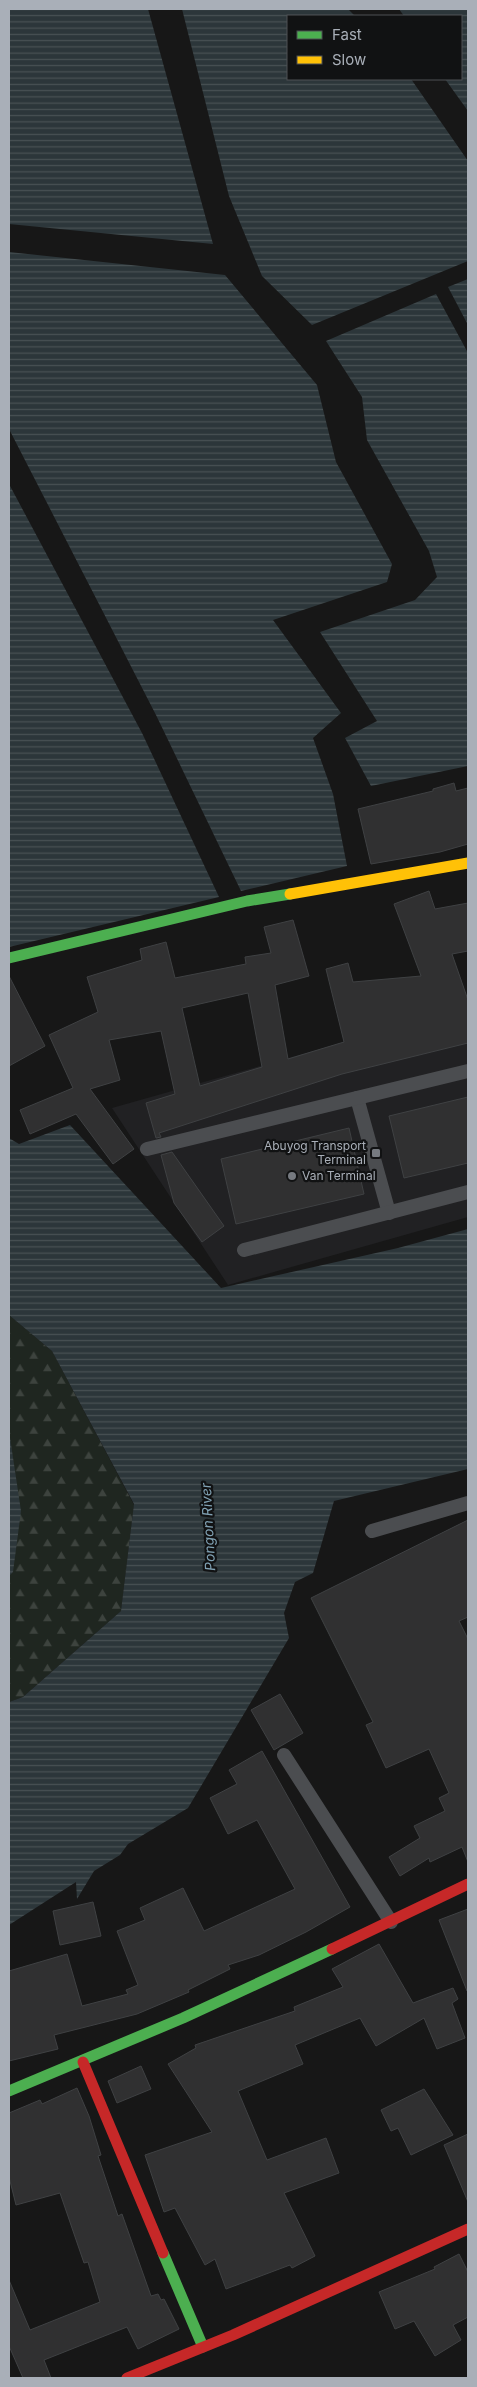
<svg xmlns="http://www.w3.org/2000/svg" width="477" height="2387" font-family="Inter,sans-serif">
<defs>
<pattern id="forest-firs" width="22" height="20" patternUnits="userSpaceOnUse" patternTransform="scale(1.25)"><rect width="22" height="20" fill="#1f2620"/><path d="M5 1l3.5 6h-7zM16 11l3.5 6h-7z" fill="#3d433e"/></pattern>
<pattern id="water-rules" width="6" height="5" patternUnits="userSpaceOnUse" patternTransform="scale(1.25)"><rect width="6" height="5" fill="#2c363a"/><path d="M0 2.5h6" fill="none" stroke="#485154"/></pattern>
</defs>
<rect width="100%" height="100%" fill="#171717"/>
<path fill="#212123" d="M468,1007V1217L228,1285L112,1108Z"/>
<path fill="url(#forest-firs)" d="M9,1315L52,1351L134,1505L121,1611L23,1697L9,1702Z"/>
<g fill="url(#water-rules)">
<path d="M9,9H148L213,244L9,224Z"/>
<path d="M182,9H348L355,16H288V79H411L468,161V261L312,325L262,276L229,196Z"/>
<path d="M399,9H468V111L445,79H461V16H404Z"/>
<path d="M9,252L225,275L317,385L336,462L392,564L387,582L273,620L341,713L313,738L333,794L347,866L241,891L156,715L9,429Z"/>
<path d="M468,279V325L448,287Z"/>
<path d="M436,294L468,353V766L371,786L345,738L377,721L320,632L415,600L437,577L429,551L367,440L362,397L326,341Z"/>
<path d="M9,484L142,733L219,897L9,947Z"/>
<path d="M70,1125L221,1288L398,1248L468,1229V1469L334,1501L313,1573L295,1582L284,1613L289,1638L188,1808L128,1844L120,1855L94,1871L77,1899L76,1882L9,1925V1702L23,1697L121,1611L134,1504L52,1351L9,1315V1138L19,1144Z"/>
<path d="M9,1431L21,1511L13,1572L9,1576Z"/>
</g>
<g fill="#303031" stroke="#3f4143" fill-rule="evenodd">
<path d="M454,783L456,791L468,788V844L440,852L371,864L358,809L433,791V789Z"/>
<path d="M429,891L435,909L468,903V951L452,954L468,1000V1043L342,1074L159,1133L161,1137L156,1138L146,1103L175,1094L161,1031L109,1040L120,1080L90,1089L134,1149L113,1164L76,1114L30,1134L20,1110L73,1088L49,1035L98,1012L87,977L142,960L140,949L166,942L175,978L246,964L245,957L271,953L264,927L293,920L309,976L275,985L288,1059L344,1042L326,969L348,963L353,982L421,976L394,904ZM248,993L262,1067L200,1086L182,1008Z"/>
<path d="M9,976L45,1046L9,1066Z"/>
<path d="M468,1097V1163L404,1178L389,1116Z"/>
<path d="M349,1128L364,1194L236,1224L221,1159Z"/>
<path d="M172,1152L224,1226L202,1242L174,1203L161,1155Z"/>
<path d="M468,1520V1617L459,1621L468,1639V1862L462,1847L430,1862L429,1858L400,1876L389,1857L420,1838L414,1826L445,1811L439,1798L449,1793L429,1749L386,1768L366,1725L373,1722L311,1598Z"/>
<path d="M280,1694L303,1733L274,1750L251,1710Z"/>
<path d="M262,1751L350,1907L306,1932L259,1955L228,1965L230,1969L188,1990L189,1992L137,2014L54,2035L58,2049L9,2061V1971L67,1954L82,2006L128,1994L126,1990L138,1985L117,1931L145,1920L140,1908L183,1888L204,1931L295,1889L257,1820L228,1834L210,1798L237,1784L229,1770Z"/>
<path d="M93,1902L101,1936L60,1945L53,1911Z"/>
<path d="M468,1909V1990L467,1991L439,1920Z"/>
<path d="M379,1944L413,2003L453,1988L458,1999L452,2003L465,2038L437,2049L424,2018L376,2046L360,2018L295,2045L303,2064L238,2091L267,2160L326,2138L339,2173L284,2193L315,2256L292,2268L290,2265L226,2289L215,2259L205,2265L175,2208L164,2212L145,2155L212,2132L168,2064L196,2048L195,2045L295,2011L294,2007L343,1987L332,1969Z"/>
<path d="M141,2066L151,2089L117,2103L108,2081Z"/>
<path d="M77,2088L89,2116L101,2155L98,2156L118,2216L122,2214L151,2296L158,2294L161,2300L164,2299L179,2329L138,2349L127,2327L44,2360L51,2378H23L9,2346V2280L30,2330L100,2302L88,2262L84,2263L60,2193L16,2205L9,2177V2113L40,2100L42,2104Z"/>
<path d="M424,2089L453,2135L411,2155L398,2128L391,2131L381,2110Z"/>
<path d="M468,2134V2202L444,2145Z"/>
<path d="M459,2254L468,2272V2317L453,2325L461,2340L435,2356L414,2321L395,2329L379,2292L435,2269L434,2267Z"/>
</g>
<g fill="none" stroke-linecap="round" stroke-linejoin="round">
<g stroke="#4b4d50" stroke-width="14">
<path d="M357,1098L389,1213"/>
<path d="M147,1149L468,1071"/>
<path d="M244,1250L468,1192"/>
<path d="M372,1531L468,1503"/>
<path d="M284,1755L391,1922"/>
</g>
<g stroke="#4caf50" stroke-width="11">
<path d="M9,958L247,901L290,894"/>
<path d="M9,2091L183,2018L332,1949"/>
<path d="M163,2253L203,2347"/>
</g>
<path stroke="#ffc107" stroke-width="11" d="M290,894L468,863"/>
<g stroke="#c62828" stroke-width="11">
<path d="M332,1949L468,1884"/>
<path d="M83,2062L163,2253"/>
<path d="M127,2378L233,2335L468,2229"/>
</g>
</g>
<g fill="#767a80" stroke="#111213" stroke-width="2">
<rect x="371" y="1148" width="10" height="10" rx="2.5"/>
<circle cx="292" cy="1176" r="5"/>
</g>
<g text-anchor="middle" stroke-width="4.5" stroke-linejoin="round" paint-order="stroke">
<g font-size="12" fill="#a9afb8" stroke="#111213" text-anchor="end">
<text x="366" y="1150">Abuyog Transport<tspan x="366" dy="14">Terminal</tspan></text>
<text x="302" y="1180" text-anchor="start">Van Terminal</text>
</g>
<g font-size="14" font-style="italic" fill="#80a1b3" stroke="#111213">
<text transform="translate(208 1527) rotate(-93)" y="5">Pongon River</text>
</g>
</g>
<rect width="477" height="2387" fill="none" stroke="#a9afb8" stroke-width="20"/>
<rect x="287" y="15" width="175" height="65" fill="#111213" stroke="#4e5155"/>
<rect x="297" y="31" width="25" height="8" fill="#4caf50" stroke="#4e5155"/>
<text x="332" y="40" font-size="15" fill="#a9afb8">Fast</text>
<rect x="297" y="56" width="25" height="8" fill="#ffc107" stroke="#4e5155"/>
<text x="332" y="65" font-size="15" fill="#a9afb8">Slow</text>
</svg>
